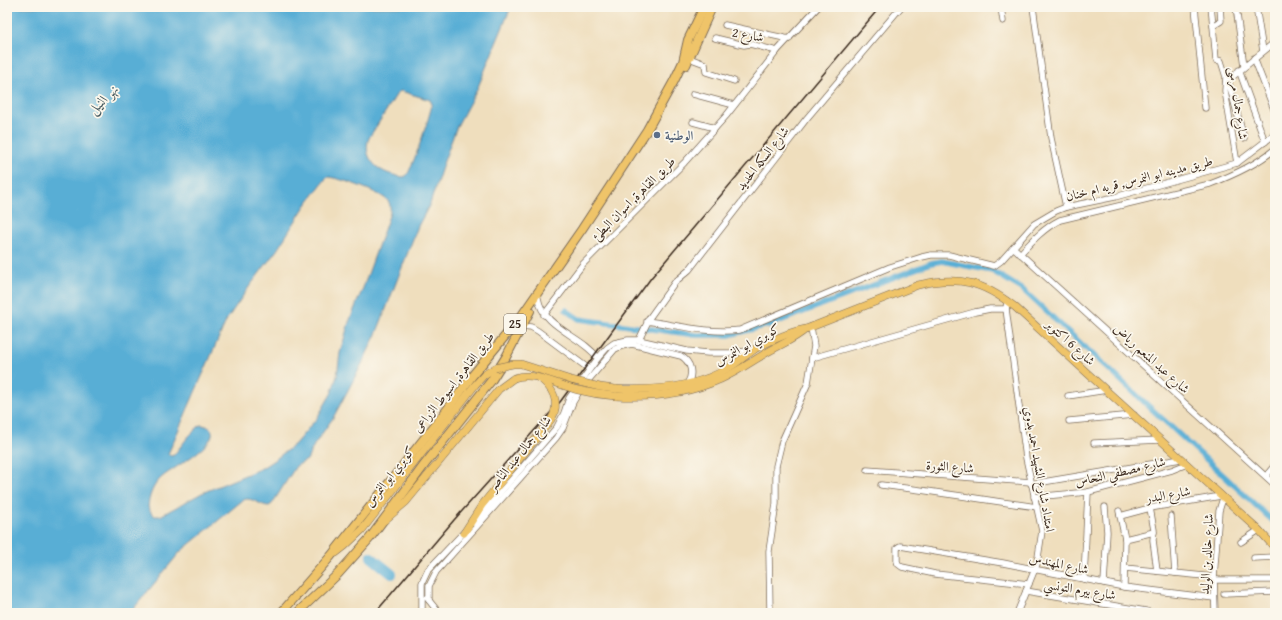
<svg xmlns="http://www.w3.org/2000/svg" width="1282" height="620" font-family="'Gentium Book Plus',Amiri,serif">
<rect width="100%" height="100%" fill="#fbf7ec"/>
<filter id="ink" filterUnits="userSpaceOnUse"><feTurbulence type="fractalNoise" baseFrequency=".025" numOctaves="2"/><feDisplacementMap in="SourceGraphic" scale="8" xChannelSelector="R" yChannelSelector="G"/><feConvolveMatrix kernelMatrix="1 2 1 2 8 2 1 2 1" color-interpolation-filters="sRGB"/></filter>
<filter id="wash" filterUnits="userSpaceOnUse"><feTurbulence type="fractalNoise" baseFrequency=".012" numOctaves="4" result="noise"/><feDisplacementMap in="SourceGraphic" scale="16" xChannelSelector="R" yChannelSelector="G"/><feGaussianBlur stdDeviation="0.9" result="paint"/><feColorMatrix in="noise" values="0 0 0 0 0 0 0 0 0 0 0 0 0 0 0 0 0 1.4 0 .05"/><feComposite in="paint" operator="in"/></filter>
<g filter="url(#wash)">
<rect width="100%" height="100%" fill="#efdebd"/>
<path fill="#58aed5" stroke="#4a6c7a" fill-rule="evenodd" d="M7,7H511L478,87L457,126L444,161L430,204L418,226L377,332L361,366L333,418L314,445L307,460L296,466L272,504L269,506C260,506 252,496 243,500L180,552L130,613H7ZM401,91L430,100L432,104C431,113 411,173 406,176C402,178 397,176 394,175C376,171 362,156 369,138L398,92ZM327,177C338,177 382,193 388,201C391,205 390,209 390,213L363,288L349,322L340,353L337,376L331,394L317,418L295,444L277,458L262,468L202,493L160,516H155L152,514L148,507C149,497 152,487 160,479C168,470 221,444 211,429C208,426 204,425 200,425L188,437L174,455L171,456L168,454L227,319L249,287L277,250L305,206Z"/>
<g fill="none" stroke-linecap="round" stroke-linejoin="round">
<path stroke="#58aed5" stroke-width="5.5" d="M566,310L579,319L696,335H729L772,324L931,263L942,261L992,271L1022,289L1275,523"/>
<path stroke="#58aed5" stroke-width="10" d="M371,557L392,574"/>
</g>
</g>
<g filter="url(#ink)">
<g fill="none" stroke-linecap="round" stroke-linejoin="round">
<defs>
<g id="minor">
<path d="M1001,7L1003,21"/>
<path d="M1033,7L1051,138L1066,207"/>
<path d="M1195,7L1205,108"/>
<path d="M1211,7L1213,26"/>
<path d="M1220,7L1221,21L1213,26L1216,60L1221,61L1226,77L1225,91L1237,163"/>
<path d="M1236,7L1244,66"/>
<path d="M1256,7L1263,51"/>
<path d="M725,25L789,39"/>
<path d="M715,38L744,45L750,44L777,51"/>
<path d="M1272,44L1275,52"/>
<path d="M689,58L705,64L706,72L734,81"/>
<path d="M1254,58L1275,112"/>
<path d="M1239,70L1265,142"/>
<path d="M1228,80L1244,138"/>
<path d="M1226,82L1275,42"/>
<path d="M693,94L734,105"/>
<path d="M693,122L715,128"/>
<path d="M1014,248L1275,485"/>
<path d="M1020,254C1032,241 1044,228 1060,220L1210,184C1234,175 1256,165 1275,149"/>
<path d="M538,298C543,328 581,335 598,358"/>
<path d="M1007,301L1006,309L1026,458L1042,531L1037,564L1017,613"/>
<path d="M544,315L583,264L684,163L726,116L777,51L818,7"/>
<path d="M647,321C677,325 709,334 740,330L890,267L922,257L931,255H949L994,266L1001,261L1034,224L1056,211L1066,207L1115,197L1237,163L1275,134"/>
<path d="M522,326L531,327L538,331L589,369"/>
<path d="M639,340L650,317L675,282L689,270L807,118L901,7"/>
<path d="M812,358L975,312L990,309H1006"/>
<path d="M1068,396L1107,390"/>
<path d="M1069,421L1134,415"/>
<path d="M1094,443L1160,440"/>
<path d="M867,470L1031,482"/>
<path d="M1266,476L1275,465"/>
<path d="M1031,484L1181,459"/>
<path d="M881,485C933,491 985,500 1037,507"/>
<path d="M1034,497L1088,492L1172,470L1187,464"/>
<path d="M1150,508L1154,530L1153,540L1157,571"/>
<path d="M1119,511L1125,539L1124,587"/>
<path d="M1120,516L1150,508L1221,496"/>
<path d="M1171,516L1175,573"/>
<path d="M474,523L557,427L564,413L569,398L598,358L607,348L614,343L628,340H639L687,351L708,353H733L754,350"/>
<path d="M1125,539L1154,532"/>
<path d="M1241,542L1259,530"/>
<path d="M1254,558L1275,557"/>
<path d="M1125,568L1214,577"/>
<path d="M1084,579L1088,492"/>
<path d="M1214,580H1275"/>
<path d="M1104,583L1107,532L1105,507"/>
<path d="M1029,584L935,574L902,567L898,564L897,561V548L900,546L1003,563L1124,587L1214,598"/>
<path d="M1026,591L1146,611L1153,613"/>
<path d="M1224,594L1275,592"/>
<path d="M427,598L439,613"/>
<path d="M429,600V586L436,572L556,438L563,428L573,402L580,390L615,349L622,346L632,344L681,356C691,362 694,374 687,384"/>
<path d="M422,613V583L428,570L466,530"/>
<path d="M770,613L769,551L776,504V466L782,441L808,383L814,346L811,327"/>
<path d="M1215,613L1214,577L1219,511L1223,498"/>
</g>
<g id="major">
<path d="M615,389C653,391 697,388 730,367C739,362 746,355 755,349C770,341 788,332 806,329L918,285C959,275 983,282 1015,307L1259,530L1275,548"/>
<path d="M615,396C650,398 688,394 721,379C737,372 751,362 766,353C779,345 794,340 806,329"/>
<path d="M385,520L406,502L499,389L514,378"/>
<path d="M464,533L482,505L547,425"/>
<path d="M336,553L345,546L362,530L475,385L484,375L495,368"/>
</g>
<g id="highway">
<path d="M686,65L712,7"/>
<path d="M281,613L331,556L450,406L472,376L520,318L582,229L647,130L674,81L683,62L688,40L704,7"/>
<path d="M297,613L338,574L370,538L425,464L491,381L506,357L530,311"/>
</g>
</defs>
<use href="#minor" stroke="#7a6956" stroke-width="7"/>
<use href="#major" stroke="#7a6956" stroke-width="8"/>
<use href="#highway" stroke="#7a6956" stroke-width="10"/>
<use href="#minor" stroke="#fff" stroke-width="5.5"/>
<use href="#major" stroke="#efc469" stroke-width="7"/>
<use href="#highway" stroke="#efc469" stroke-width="8"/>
<path stroke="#3b2a1e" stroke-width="1.5" d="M375,613L454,520L560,402L651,278L880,7"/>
<defs>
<g id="major-bridge">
<path d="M495,368L513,364H521L571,380L600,387L615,389"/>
<path d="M514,378C535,371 557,385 578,390C590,393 602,395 615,396"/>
<path d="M542,380C558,393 560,410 547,425"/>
</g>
</defs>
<use href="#major-bridge" stroke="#7a6956" stroke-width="8" stroke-linecap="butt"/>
<use href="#major-bridge" stroke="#efc469" stroke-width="7"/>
</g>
</g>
<circle fill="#5c6f8a" stroke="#fbf7ec" stroke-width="1.5" cx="657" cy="135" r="4"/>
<g text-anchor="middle" stroke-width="3.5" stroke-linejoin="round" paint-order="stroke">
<rect fill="#fbf7ec" stroke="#75685c" stroke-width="1" x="504" y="314" width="22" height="20" rx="3"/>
<g font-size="12" font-weight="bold" fill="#3b2a1e">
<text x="515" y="328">25</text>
</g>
<g font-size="13" fill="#3b2a1e" stroke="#fbf7ec">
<text transform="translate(748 34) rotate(10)" y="5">شارع 2</text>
<text transform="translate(1239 103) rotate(82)" y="5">شارع جمال مرسى</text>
<text transform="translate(762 158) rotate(-52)" y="5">شارع السكه الحديد</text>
<text transform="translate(1139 178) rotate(-14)" y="5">طريق مدينه ابو النمرس, قريه ام خنان</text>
<text transform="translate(633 198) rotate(-45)" y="5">طريق القاهرة, اسوان البطئ</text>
<text transform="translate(1071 342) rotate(42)" y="5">شارع 6 اكتوبر</text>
<text transform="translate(747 344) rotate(-29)" y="5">كوبري ابو النمرس</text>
<text transform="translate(1152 358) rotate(42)" y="5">شارع عبد المنعم رياض</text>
<text transform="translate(453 382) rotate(-52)" y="5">طريق القاهرة, اسيوط الزراعى</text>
<text transform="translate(519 453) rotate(-51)" y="5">شارع جمال عبد الناصر</text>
<text transform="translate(950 466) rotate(4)" y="5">شارع الثورة</text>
<text transform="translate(1040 469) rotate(80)" y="5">امتداد شارع الشهيد احمد بدوي</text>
<text transform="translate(1120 471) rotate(-13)" y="5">شارع مصطفي النحاس</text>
<text transform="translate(389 476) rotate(-52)" y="5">كوبري ابو النمرس</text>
<text transform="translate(1168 494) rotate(-10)" y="5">شارع البدر</text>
<text transform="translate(1206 554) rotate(-87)" y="5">شارع خالد بن الوليد</text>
<text transform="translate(1059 563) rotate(12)" y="5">شارع المهندس</text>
<text transform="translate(1080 589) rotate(9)" y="5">شارع بيرم التونسي</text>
</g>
<g font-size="13" font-weight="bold" fill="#4e5e75" stroke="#fbf7ec" text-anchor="start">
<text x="665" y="140">الوطنية</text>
</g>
<g font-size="14" font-style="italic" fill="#45585e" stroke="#fbf7ec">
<text transform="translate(103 99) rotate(-44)" y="5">نهر النيل</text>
</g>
</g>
<rect width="1282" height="620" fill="none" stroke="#fbf7ec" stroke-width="24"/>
</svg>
